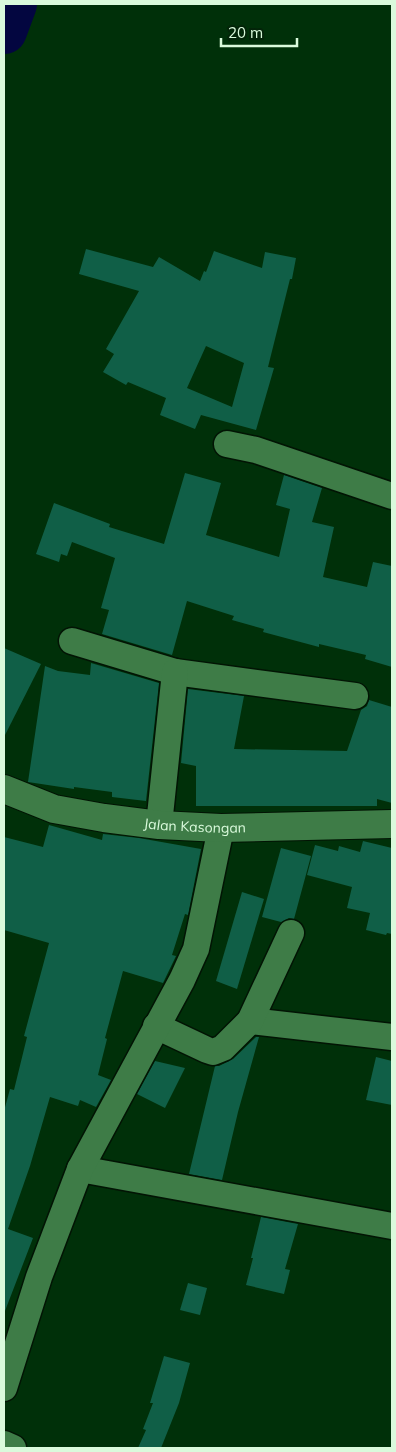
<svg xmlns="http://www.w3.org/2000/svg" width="396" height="1452" font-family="Mulish,sans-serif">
<rect width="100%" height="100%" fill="#003009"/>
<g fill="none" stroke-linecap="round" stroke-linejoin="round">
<path stroke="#030640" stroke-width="46" d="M4,31L14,4"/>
</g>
<g fill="#105f47" fill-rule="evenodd">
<path d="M86,249L153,267L159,257L200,281L204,271L206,272L214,251L262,268L265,252L296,258L292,279H290L268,367L274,368L256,430L201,415L195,429L160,415L166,398L128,382L126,385L103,372L114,354L106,349L139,291L79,274ZM206,346L244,363L232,407L187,388Z"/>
<path d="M185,473L221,483L206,535L279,557L290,509L276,505L284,475L322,488L312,522L334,527L323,577L367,587L373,562L392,566V667L365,659L366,655L319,644V647L263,632L264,629L232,620L234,616L187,601L172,655L102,634L109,610L101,608L115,558L72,542L67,556L61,554L59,562L36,554L54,503L110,524L109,527L164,544Z"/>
<path d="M4,648L41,664L4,737Z"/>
<path d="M91,663L159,683L146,801L112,797V792L74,787V789L28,782L45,666L58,671L90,675Z"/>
<path d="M188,689L244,696L234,749L347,751L361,710L367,706L369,700L392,707V803L377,799V806H196V766L181,763Z"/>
<path d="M49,825L102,840L103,834L139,838L201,849L188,915L185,914L172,955L176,956L163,983L123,971L105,1038L107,1039L98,1075L111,1080L96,1107L80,1100L78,1106L50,1097L30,1166L8,1229L33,1238L5,1311L4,1310V1111L10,1089L14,1090L27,1037L24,1036L49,943L4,930V837L43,847Z"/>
<path d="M363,841L392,848V934L387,933L386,935L366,930L370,913L347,908L352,887L307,875L315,845L338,851L339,846L360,852Z"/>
<path d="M281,848L311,856L294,919L289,918L281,922L262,917Z"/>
<path d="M242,892L264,899L237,989L216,981Z"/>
<path d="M256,1037H259L238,1112L222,1180L189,1174L215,1066H219L233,1059Z"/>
<path d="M376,1057L392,1061V1105L366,1100Z"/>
<path d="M155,1061L185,1068L165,1108L137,1094Z"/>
<path d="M261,1217L298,1224L285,1269L290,1270L284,1294L246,1285L253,1258H251Z"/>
<path d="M188,1283L207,1288L200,1315L180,1310Z"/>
<path d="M164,1356L190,1363L179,1403L161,1448H138L146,1430L143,1429L153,1403H150Z"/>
</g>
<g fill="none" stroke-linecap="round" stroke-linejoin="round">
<defs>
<g id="minor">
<path d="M227,444L256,450L392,496"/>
<path d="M72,641L175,672L355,696"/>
<path d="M159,825L175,672"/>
<path d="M250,1021L392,1037"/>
<path d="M156,1026L207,1050L213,1052L223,1048L250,1021L291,933"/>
<path d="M80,1169L392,1226"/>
<path d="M4,1388L39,1277L80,1169L182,980L196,949L221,828"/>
<path d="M4,1444L13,1448"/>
</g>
<g id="secondary">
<path id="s1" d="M4,789L54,809L104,818L159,825L221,828L392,824"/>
</g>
</defs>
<use href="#minor" stroke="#021404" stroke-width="29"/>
<use href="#secondary" stroke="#021404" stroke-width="30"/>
<use href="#minor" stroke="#3e7c47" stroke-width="26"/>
<use href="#secondary" stroke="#3e7c47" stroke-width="28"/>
</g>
<g text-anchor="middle" stroke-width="4.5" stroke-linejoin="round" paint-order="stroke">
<g font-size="14" fill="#dafadc" stroke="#032409">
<text dy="5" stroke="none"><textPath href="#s1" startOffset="196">Jalan Kasongan</textPath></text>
</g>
</g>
<rect width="396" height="1452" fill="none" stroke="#dafadc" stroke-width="10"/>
<path d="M221 38v8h76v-8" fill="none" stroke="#dafadc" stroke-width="2.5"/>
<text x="228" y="38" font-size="15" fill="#dafadc" stroke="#032409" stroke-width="4" paint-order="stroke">20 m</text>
</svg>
